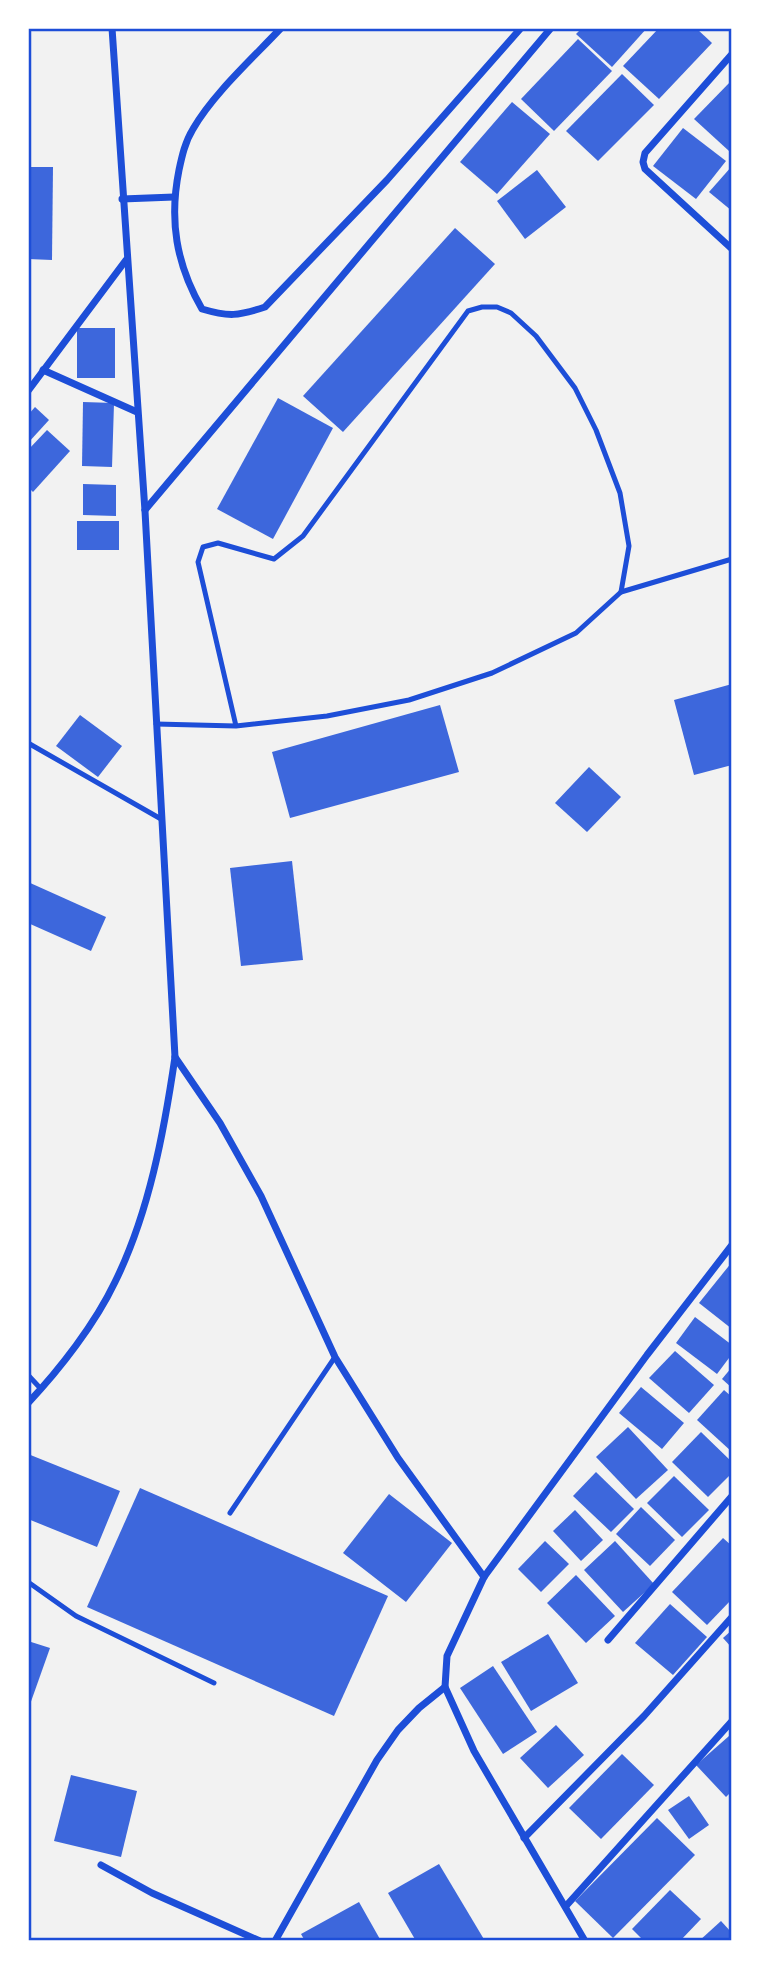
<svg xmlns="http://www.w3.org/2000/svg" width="760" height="1969" font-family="'Roboto Condensed',sans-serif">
<rect width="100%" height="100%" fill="#f2f2f2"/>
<g fill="#3d67dc">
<path d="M582,28H647L612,67L576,34Z"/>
<path d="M659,28H696L712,43L659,99L623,66Z"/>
<path d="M578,39L612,71L554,131L521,99Z"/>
<path d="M622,74L654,105L598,161L566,131Z"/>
<path d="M732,80V148L729,151L694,119Z"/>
<path d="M512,102L550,134L497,194L460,162Z"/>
<path d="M683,128L726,161L696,199L653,166Z"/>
<path d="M732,166V211L709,192Z"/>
<path d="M28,167H53L52,260L28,259Z"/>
<path d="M537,170L566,207L525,239L497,201Z"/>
<path d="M455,228L495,264L343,432L303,396Z"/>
<rect x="77" y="328" width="38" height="50"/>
<path d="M278,398L333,428L273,539L217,509Z"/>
<path d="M83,402L114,403L112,467L82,466Z"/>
<path d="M35,407L49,420L28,443V415Z"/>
<path d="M47,430L70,451L33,492L28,487V450Z"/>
<path d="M83,484L116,485V516L83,515Z"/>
<rect x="77" y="521" width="42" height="29"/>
<path d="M732,684V765L694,775L674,700Z"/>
<path d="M440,705L459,772L290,818L272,752Z"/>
<path d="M80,715L122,746L98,777L56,746Z"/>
<path d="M589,767L621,797L587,832L555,803Z"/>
<path d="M292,861L303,960L241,966L230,868Z"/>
<path d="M28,882L106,917L91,951L28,923Z"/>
<path d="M732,1262V1329L699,1303Z"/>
<path d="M695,1317L732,1345V1354L717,1374L676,1343Z"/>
<path d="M675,1351L714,1385L689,1413L649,1378Z"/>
<path d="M732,1367V1388L722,1379Z"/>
<path d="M641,1387L684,1423L662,1449L619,1413Z"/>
<path d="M724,1390L732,1397V1452L697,1420Z"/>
<path d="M628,1427L668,1470L636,1499L596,1457Z"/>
<path d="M701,1432L732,1462V1473L708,1497L672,1462Z"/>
<path d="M28,1454L120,1491L97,1547L28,1519Z"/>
<path d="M596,1472L634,1509L611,1532L573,1496Z"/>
<path d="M674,1476L709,1510L682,1537L647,1503Z"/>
<path d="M140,1488L388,1596L334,1716L87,1607Z"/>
<path d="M389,1494L452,1543L406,1602L343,1553Z"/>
<path d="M641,1507L675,1540L650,1566L616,1534Z"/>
<path d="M575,1510L603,1540L581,1561L553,1531Z"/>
<path d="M723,1538L732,1546V1599L707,1625L672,1592Z"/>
<path d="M545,1541L569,1564L541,1592L518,1569Z"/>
<path d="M615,1541L654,1584L623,1612L584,1570Z"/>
<path d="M576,1575L615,1616L586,1643L547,1603Z"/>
<path d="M670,1604L707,1637L673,1675L635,1643Z"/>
<path d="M732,1630V1648L723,1638Z"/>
<path d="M548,1634L578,1683L531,1711L501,1662Z"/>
<path d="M28,1641L50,1648L28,1710Z"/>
<path d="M493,1666L537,1732L503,1754L460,1688Z"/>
<path d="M556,1725L584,1755L548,1788L520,1758Z"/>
<path d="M729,1736L732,1739V1791L726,1797L696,1765Z"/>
<path d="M622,1754L654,1785L601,1839L569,1808Z"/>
<path d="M71,1775L137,1791L121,1857L54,1841Z"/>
<path d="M689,1796L709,1825L689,1839L668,1810Z"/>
<path d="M657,1818L695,1855L613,1938L575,1901Z"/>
<path d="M439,1864L485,1941H416L388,1893Z"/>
<path d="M670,1890L701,1919L680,1941H644L632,1929Z"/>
<path d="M359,1902L381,1941H305L301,1934Z"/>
<path d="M721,1921L732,1933V1941H699Z"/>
</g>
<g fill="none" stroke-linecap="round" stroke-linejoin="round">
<g stroke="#1d4ed8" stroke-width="5">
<path d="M621,592L732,559"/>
<path d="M156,724L236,726L327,716L409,700L492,673L576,633L621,592L629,546L620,493L596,430L575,388L536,336L511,313L497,307H482L468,311L303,536L274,559L218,543L203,547L198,562L236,726"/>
<path d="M28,743L161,819"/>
<path d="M28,1375L41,1389"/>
<path d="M230,1513L335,1357"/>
<path d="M28,1582L76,1616L214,1683"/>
</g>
<g stroke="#1d4ed8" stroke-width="7">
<path d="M281,28C253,58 213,94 193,129C185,142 182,156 179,170C169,220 176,264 202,309C229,317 238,316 265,307L387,180L521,28"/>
<path d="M732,54L645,153L643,162L645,169L732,249"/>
<path d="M122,199L174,197"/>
<path d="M43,370L137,412"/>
<path d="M28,391L126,260"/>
<path d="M145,510L551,28"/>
<path d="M175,1057L220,1123L261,1196L335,1357L398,1458L484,1577"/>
<path d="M28,1403C60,1369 95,1324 115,1282C149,1213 164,1132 175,1057L145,511L112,28"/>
<path d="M608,1640L732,1496"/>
<path d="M524,1838L644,1716L732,1617"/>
<path d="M101,1865L152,1893L260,1941"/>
<path d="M566,1906L732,1721"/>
<path d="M275,1941L377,1760L398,1730L419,1708L445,1687"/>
<path d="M585,1941L474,1751L445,1687L447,1656L484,1577L647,1355L732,1245"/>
</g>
</g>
<rect width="760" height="1969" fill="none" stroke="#ffffff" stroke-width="60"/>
<rect x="30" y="30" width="700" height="1909" fill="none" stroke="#1d4ed8" stroke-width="2.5"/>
</svg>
